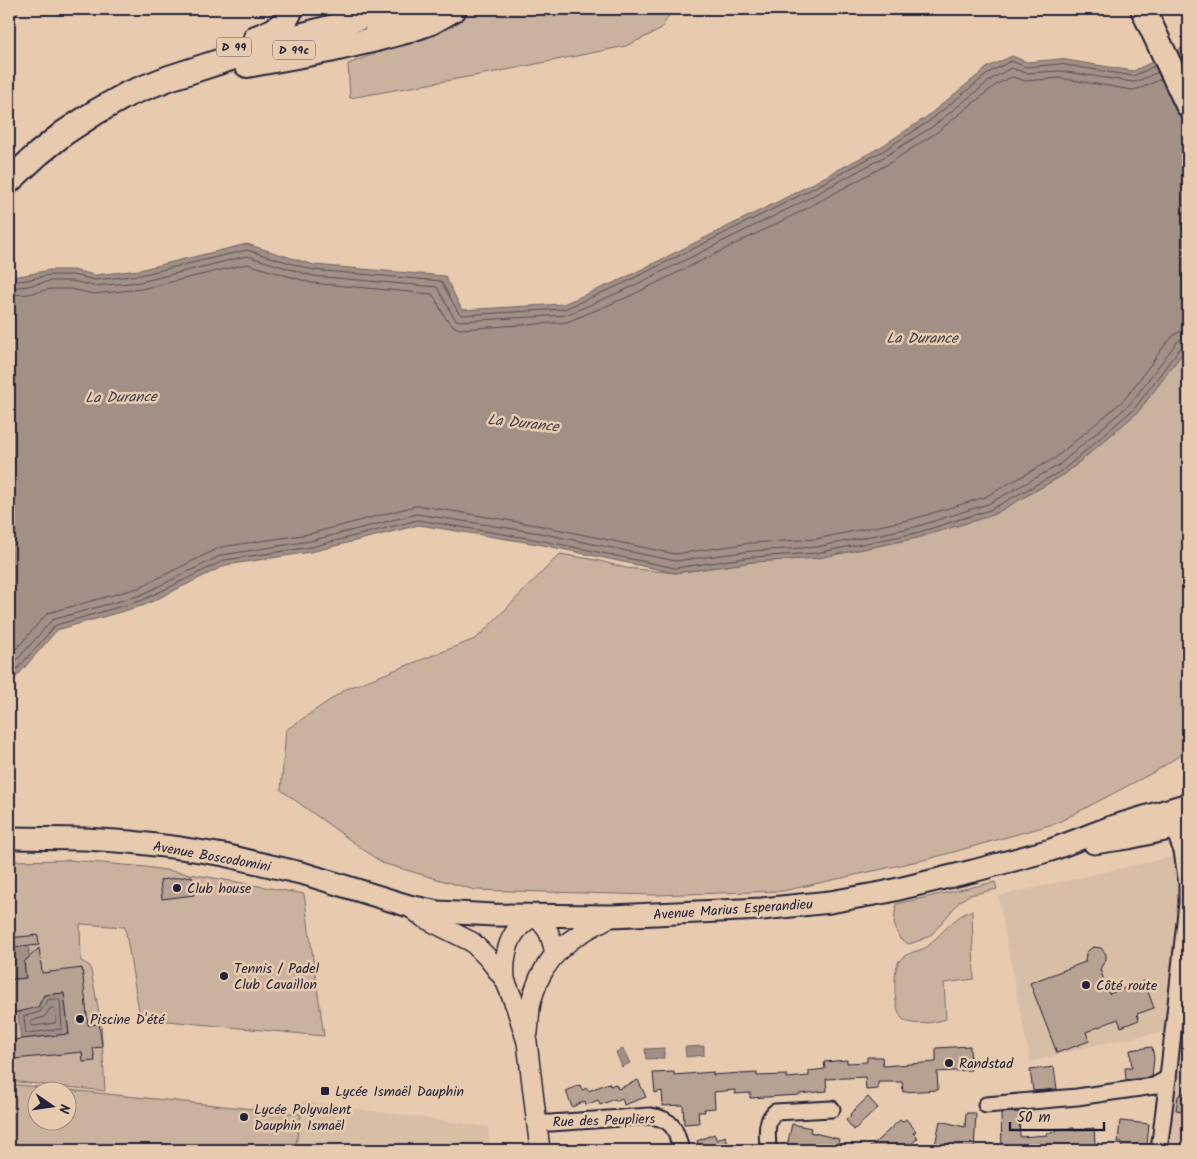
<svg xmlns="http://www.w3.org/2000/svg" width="1197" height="1159" font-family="Kalam,sans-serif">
<rect width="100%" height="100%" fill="#e8cbaf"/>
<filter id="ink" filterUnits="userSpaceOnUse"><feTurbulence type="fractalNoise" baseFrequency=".02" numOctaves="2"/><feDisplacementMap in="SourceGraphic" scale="10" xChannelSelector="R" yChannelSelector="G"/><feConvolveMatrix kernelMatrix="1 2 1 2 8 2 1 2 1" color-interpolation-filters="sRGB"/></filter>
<g filter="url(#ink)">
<g fill="#d9bea6" fill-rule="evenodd">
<path d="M1188,853V1150H1167L1184,1030L1159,1033L1099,1044L1030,1062L998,896Z"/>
<path d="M9,1083L301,1113L303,1101L488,1127L490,1150H9ZM38,1092H68V1122H38Z"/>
</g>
<g fill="#cbb29e" stroke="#766a6c" fill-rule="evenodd">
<path d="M9,9H21L9,24Z"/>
<path d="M473,9H673L660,30L626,46L501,71L350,98L348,64L443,28Z"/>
<path d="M1188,346V750L1156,771L1057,823L932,858L783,891L654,895L475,890L382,863L281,790L286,730L346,689L475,639L481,634L560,554L596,560L626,568L675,573L753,562L818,558L917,538L992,515L1065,474L1138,412Z"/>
<path d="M68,860L146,867L203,876L304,894L324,1036L157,1020L140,1017L125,927L80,924L81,961L90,966L101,1023L105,1091L9,1081V861Z"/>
<path d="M995,882L997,889L969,895L960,901L932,934L921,940L909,944L900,939L894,924L896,904Z"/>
<path d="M972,910L974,979L944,983L946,1019C934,1022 916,1027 904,1020C894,1015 892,971 899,961C906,952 918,952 927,947C930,945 932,941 935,939C948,927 955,917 972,910Z"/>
<path d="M9,1084L301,1114L295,1150H9ZM38,1092H68V1122H38Z"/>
</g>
<g fill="#a28f85" stroke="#6f6367">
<path d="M1188,45V346L1138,412L1065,474L993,515L917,538L818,558L753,562L675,573L538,544L419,525L311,552L226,565L145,605L57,630L12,682L9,683V277L26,275L49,270H73L95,275L139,270L247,244L314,265L445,276L462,310L563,304L620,280L789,196L879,148L925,118L988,67L1012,56L1027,62L1060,59L1133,71Z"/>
<path d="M24,946L29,948V957L24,962L26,978L9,980V948Z"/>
<path d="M64,993L69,1034L21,1039L18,1012L38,1007L44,995Z"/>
<path d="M704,1046V1055L686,1057L685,1047Z"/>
<path d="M664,1048V1058L646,1059L645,1049Z"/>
<path d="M623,1049L630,1063L622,1067L616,1052Z"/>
</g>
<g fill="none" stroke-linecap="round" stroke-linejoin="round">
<g stroke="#554e59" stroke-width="1">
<path d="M9,282L27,280L49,275H73L95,280L140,275L247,250L313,270L441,281L458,312L462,315L564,309L622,284L791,200L881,152L928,122L990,72L1011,61L1026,67L1060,64L1133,76L1155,66"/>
<path d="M9,288L28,286L50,281H72L94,286L140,282L247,256L313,276L437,287L453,316L456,320L461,321L566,315L625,290L794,206L884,157L932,127L993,78L1011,68L1026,73L1060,71L1133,82L1138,81L1158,72"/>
<path d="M9,295L28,294L51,289H71L94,294L141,289L247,264L312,283L432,294C442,306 443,324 460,329L567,322L628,297L798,213L888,164L936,133L997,84L1012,77L1026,81L1059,78L1133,90L1141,88L1161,79"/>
<path d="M9,657L43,618L48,613L138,588L221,547L309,534L415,506H422L542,526L675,554L751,543L816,539L913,519L985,497L1055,458L1125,399L1165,345L1174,335L1181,331L1188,330"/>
<path d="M9,669L52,620L141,595L222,555L310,541L417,514L540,533L675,561L752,551L817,547L915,527L988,504L1059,465L1130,404L1177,342L1182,338L1188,337"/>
<path d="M9,678L56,625L143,600L225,560L311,547L418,520L539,540L675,568L752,557L817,553L916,533L990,510L1063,470L1135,408L1176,353L1183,345L1188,344"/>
<path d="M58,999L60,1001L62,1029L28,1033H26L24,1018V1016L40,1012L48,1000Z"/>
<path d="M51,1008H53C56,1011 57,1020 55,1023L34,1026L31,1025V1021L44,1017Z"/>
</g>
</g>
<g fill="#b7a192" stroke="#22223b">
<path d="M192,876L194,895L162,899L160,880Z"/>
<path d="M38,935L39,945L9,948V938Z"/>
<path d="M1093,947L1101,948L1106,954V959L1100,969L1109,994L1144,981L1154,1008L1137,1014L1139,1020L1121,1027L1118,1019L1086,1032L1089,1041L1057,1053L1030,983L1085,962L1086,953L1090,949Z"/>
<path d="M39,948L42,973L82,968L88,1025L99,1024L102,1047L93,1048L95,1061L83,1062L82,1052L15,1059L12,1040L69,1034L64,993L44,995L38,1007L9,1014V980L26,978L24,962Z"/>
<path d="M970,1046L971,1070L937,1072L938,1090L903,1092L902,1082H878V1089L866,1090L865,1077L826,1079L827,1091L799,1094V1095L750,1098V1093L735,1094V1090L714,1092L715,1108L704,1109L705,1112H698L699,1123L684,1124L683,1105L663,1106L662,1091L655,1093L653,1073L674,1072V1075L713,1072V1075L741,1073V1074L757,1073V1076L787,1075V1078L809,1076V1071L825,1069L824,1062L847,1060V1063L867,1062V1057H882L883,1066L936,1062V1048Z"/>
<path d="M1152,1047L1154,1058L1152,1077L1126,1080L1125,1068H1132L1130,1050Z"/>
<path d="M1054,1067L1057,1089L1033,1091L1030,1070Z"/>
<path d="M638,1080L646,1097L624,1105L622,1098L616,1101L615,1099L600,1105L598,1100L586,1105L585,1101L572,1107L566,1091L580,1085L582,1090L587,1088L588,1091L609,1083L610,1086L616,1084L618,1089Z"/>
<path d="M1188,1091V1112L1176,1110L1178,1096Z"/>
<path d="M868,1097L878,1108L854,1130L846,1120L851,1116L850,1114Z"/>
<path d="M1019,1112L1020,1137L1047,1135V1133L1056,1132V1129L1074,1128V1130L1094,1128L1095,1145L1038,1150H1002L1001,1113Z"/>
<path d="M966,1113H976L974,1150H934L940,1121L965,1127Z"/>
<path d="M906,1119L916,1131L913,1133L918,1138L904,1150H867L900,1120L902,1122Z"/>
<path d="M1120,1121L1149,1124L1147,1145L1136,1144V1150H1121L1122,1142H1118Z"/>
<path d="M792,1124L811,1128L810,1132L839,1139L836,1150H786Z"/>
<path d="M714,1134L717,1140L725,1136L731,1150H692L699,1147L697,1141Z"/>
</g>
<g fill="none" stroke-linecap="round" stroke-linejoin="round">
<defs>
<g id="minor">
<path d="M986,1105L1077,1097L1154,1086L1168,1078"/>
<path d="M537,1123H551L650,1116C673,1119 676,1129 681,1150"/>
<path d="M768,1150C768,1137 764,1122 775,1112L832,1109"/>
<path d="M1159,1150L1168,1078L1187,903V884L1182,851L1178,841V827L1181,820"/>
</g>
<g id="tertiary">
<path d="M410,907L424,918L472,942L488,958L505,980L516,1007L527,1042L540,1150"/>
<path d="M505,980C503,954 509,928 535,916C550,930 550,934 555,953"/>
<path d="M528,1033C529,1023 529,1012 531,1002C533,994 536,987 539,979C555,945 580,933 612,916"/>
</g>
<g id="secondary">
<path d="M9,838L85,839L131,842L180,848L224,855L305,874L409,906L438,912L494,915L612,916L762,909L830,902L886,892L973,871L1051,850L1111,827L1188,804"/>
<path d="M1094,843L1128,838L1188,825"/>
</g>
<g id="primary">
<path d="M1143,9L1188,105"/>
<path d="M377,26L403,15L414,9"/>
<path d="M256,38C275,31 283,28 291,9"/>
<path d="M247,65L329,50L376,39L406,31L431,22L454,9"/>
<path d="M9,181L38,154L64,133L96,112L128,94L169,78L296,37L333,27L383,9"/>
</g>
</defs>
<use href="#minor" stroke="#22223b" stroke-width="19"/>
<use href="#tertiary" stroke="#22223b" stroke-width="22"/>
<use href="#secondary" stroke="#22223b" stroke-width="25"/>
<use href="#primary" stroke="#22223b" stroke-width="28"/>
<use href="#minor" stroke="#e8cbaf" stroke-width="15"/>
<use href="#tertiary" stroke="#e8cbaf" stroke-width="19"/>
<use href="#secondary" stroke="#e8cbaf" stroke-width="21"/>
<use href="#primary" stroke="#e8cbaf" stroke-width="24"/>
</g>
</g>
<g fill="#22223b" stroke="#e8cbaf" stroke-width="2">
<circle cx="177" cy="888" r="5"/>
<circle cx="224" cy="976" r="5"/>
<circle cx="1086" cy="985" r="5"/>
<circle cx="80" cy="1019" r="5"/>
<circle cx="949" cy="1063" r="5"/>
<rect x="320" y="1086" width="10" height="10" rx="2.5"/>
<circle cx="244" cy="1117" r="5"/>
</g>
<g text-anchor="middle" stroke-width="5" stroke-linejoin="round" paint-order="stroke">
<g fill="#e8cbaf" stroke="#5d555e" stroke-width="1">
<rect x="216.5" y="37.5" width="35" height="19" rx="4"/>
<rect x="273" y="40.5" width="42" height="19" rx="4"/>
</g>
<g font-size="12" font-weight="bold" fill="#22223b">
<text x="234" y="51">D 99</text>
<text x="294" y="54">D 99c</text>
</g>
<g font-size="14" fill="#22223b" stroke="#e8cbaf">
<text transform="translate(212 856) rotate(10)" y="5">Avenue Boscodomini</text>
<text transform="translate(733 909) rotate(-4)" y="5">Avenue Marius Esperandieu</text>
<text transform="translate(604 1120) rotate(-2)" y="5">Rue des Peupliers</text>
</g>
<g font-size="14" fill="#22223b" stroke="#e8cbaf" text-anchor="start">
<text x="187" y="893">Club house</text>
<text x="234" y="973">Tennis / Padel<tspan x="234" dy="16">Club Cavaillon</tspan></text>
<text x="1096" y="990">Côté route</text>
<text x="90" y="1024">Piscine D'été</text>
<text x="959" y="1068">Randstad</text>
<text x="335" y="1096">Lycée Ismaël Dauphin</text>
<text x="254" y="1114">Lycée Polyvalent<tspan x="254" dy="16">Dauphin Ismaël</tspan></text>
</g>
<g font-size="15" font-style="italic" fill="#423d4e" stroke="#e8cbaf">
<text x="922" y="343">La Durance</text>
<text transform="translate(121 397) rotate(-1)" y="5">La Durance</text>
<text transform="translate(523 423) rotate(6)" y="5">La Durance</text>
</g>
</g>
<rect width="1197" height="1159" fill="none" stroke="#e8cbaf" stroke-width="30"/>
<rect x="15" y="15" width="1167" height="1129" fill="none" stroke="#22223b" stroke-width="2" filter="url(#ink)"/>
<g transform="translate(52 1106) rotate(103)"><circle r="24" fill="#e8cbaf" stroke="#998781"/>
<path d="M0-4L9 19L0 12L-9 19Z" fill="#22223b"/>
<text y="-8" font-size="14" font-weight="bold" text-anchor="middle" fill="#22223b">N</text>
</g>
<path d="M1010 1122v8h94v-8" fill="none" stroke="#22223b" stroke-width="2.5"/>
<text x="1017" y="1122" font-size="15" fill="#22223b" stroke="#e8cbaf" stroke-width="4" paint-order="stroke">50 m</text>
</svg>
